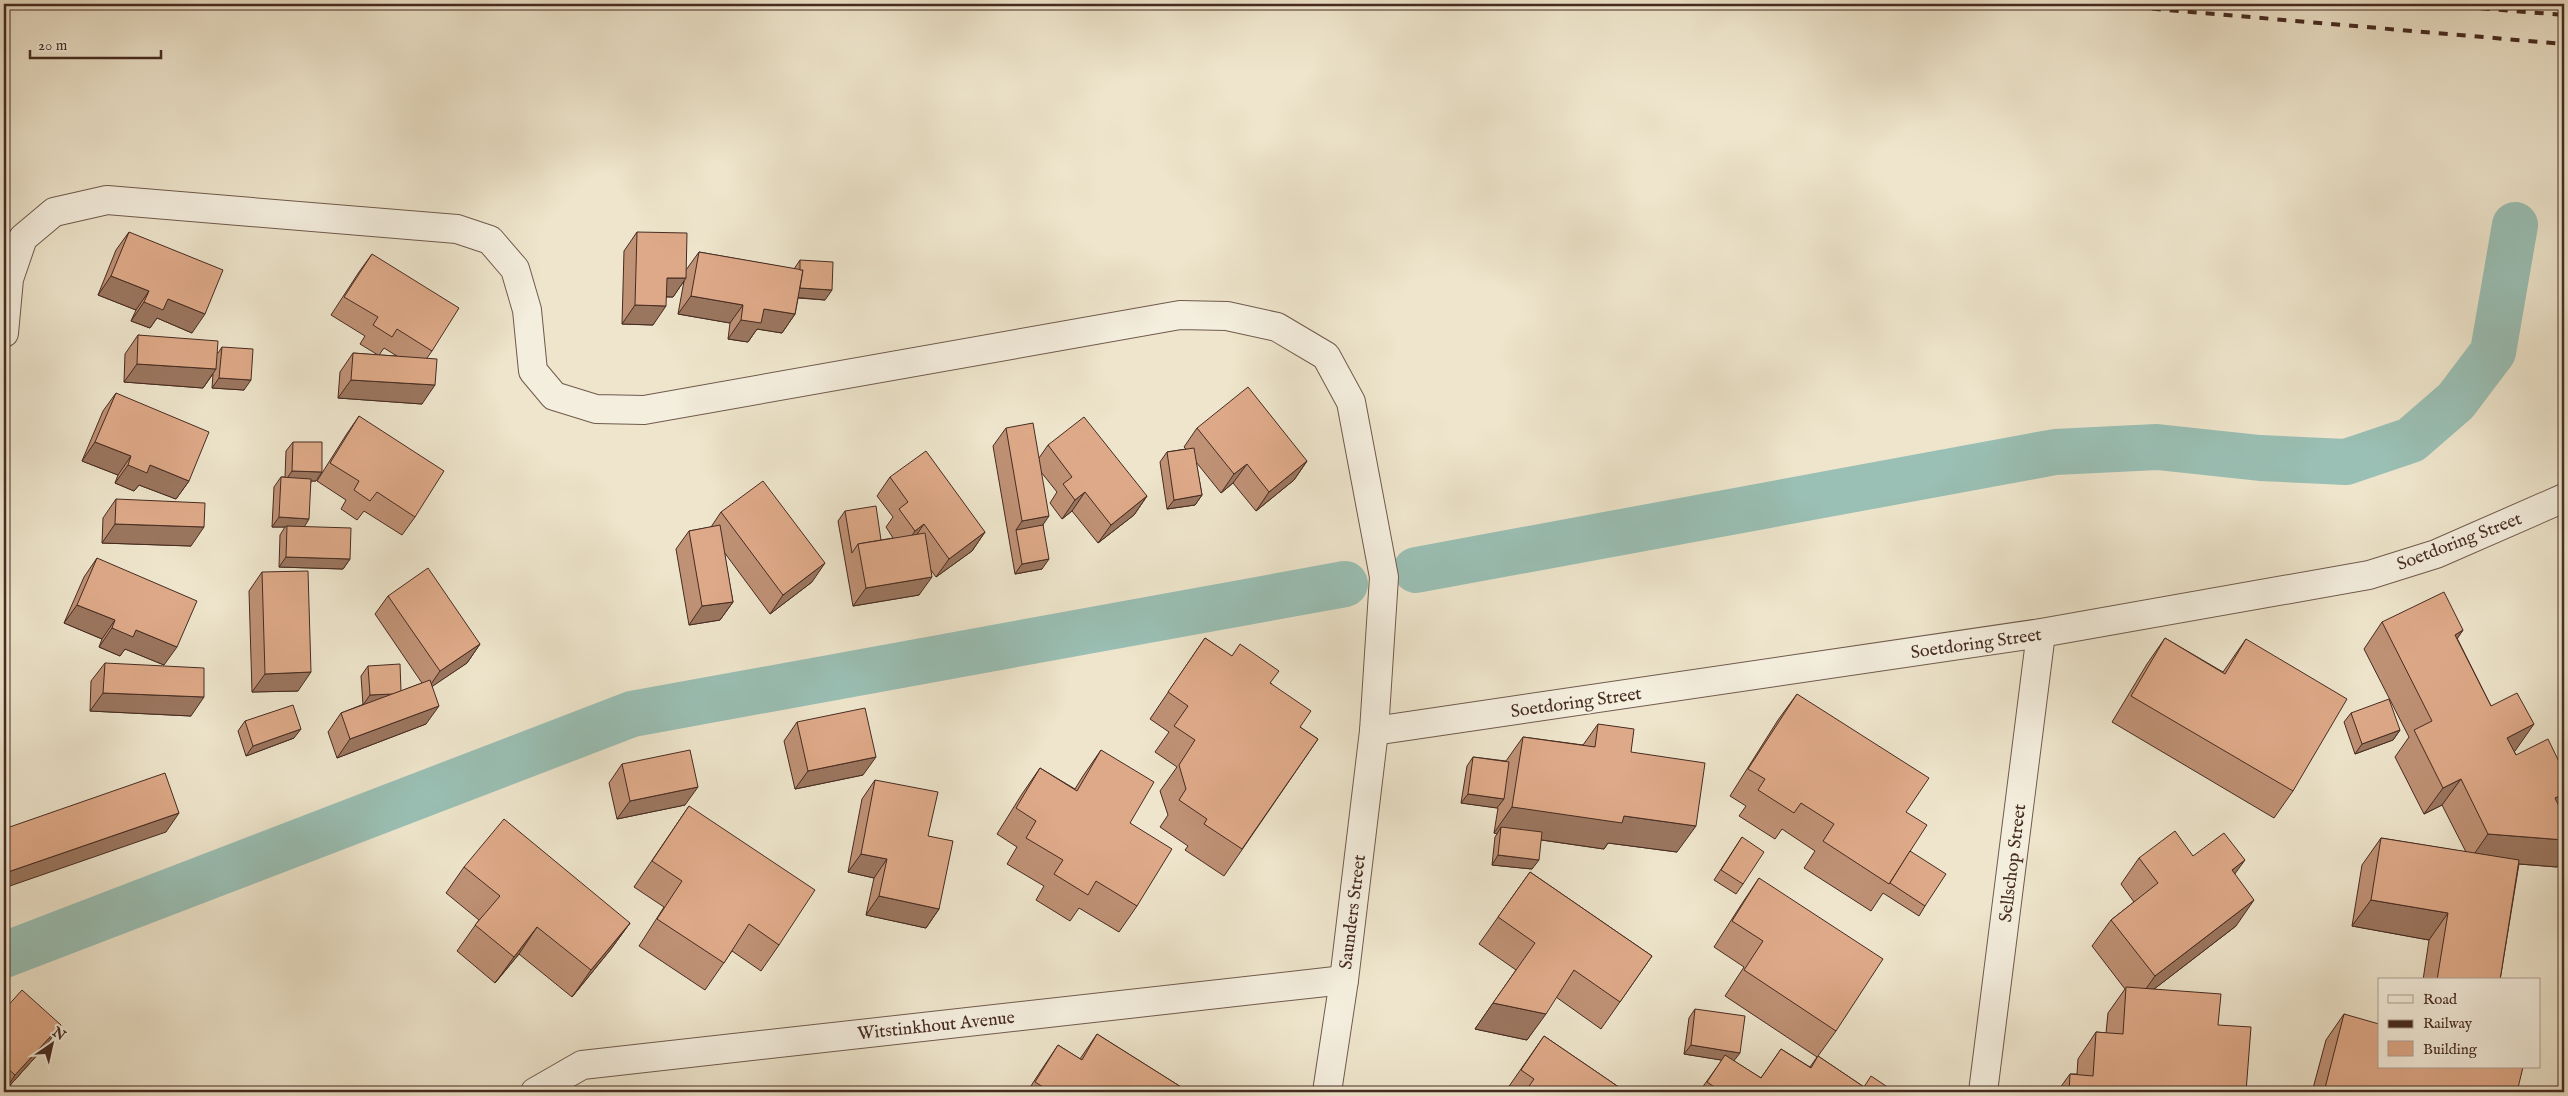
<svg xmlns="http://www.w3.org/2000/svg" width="2568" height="1096" font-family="'IM FELL English',serif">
<rect width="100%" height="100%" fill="#eee5cc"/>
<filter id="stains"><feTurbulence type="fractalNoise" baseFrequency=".004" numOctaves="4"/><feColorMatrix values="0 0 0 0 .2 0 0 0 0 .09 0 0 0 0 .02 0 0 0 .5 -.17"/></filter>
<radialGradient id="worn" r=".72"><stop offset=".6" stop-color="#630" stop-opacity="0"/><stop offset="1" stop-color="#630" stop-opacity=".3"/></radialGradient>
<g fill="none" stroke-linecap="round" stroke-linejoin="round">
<g stroke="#9abfb4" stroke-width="46">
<path d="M1416,570L2055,452L2157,447L2260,458L2346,462L2411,440L2456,401L2493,352L2515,225"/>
<path d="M4,955L632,714L1345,584"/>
</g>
<defs>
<g id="minor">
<path d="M4,333L9,279L23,238L54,212L107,200L457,229L490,240L515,269L527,310L533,371L554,396L596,409L644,410L1180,315L1227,316L1277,327L1326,356L1351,402L1384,577L1374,731L1344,980L1327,1092"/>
<path d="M1374,731L2041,633L2369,575L2436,554L2564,498"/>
<path d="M535,1092L582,1065L1344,980"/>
<path d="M1983,1092L2041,633"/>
</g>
</defs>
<use href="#minor" stroke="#705a4c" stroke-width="30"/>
<use href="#minor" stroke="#f4eede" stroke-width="28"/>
<g stroke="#462b21" stroke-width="4" stroke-dasharray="9 9" stroke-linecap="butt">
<path d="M2098,4L2564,44"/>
<path d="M2427,4L2564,15"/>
</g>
</g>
<g fill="#bf9175" stroke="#462b21" fill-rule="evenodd">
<path d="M129,232L192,333L157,318L150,328L131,321L136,310L98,295L116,250Z"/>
<path d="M637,232L686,270L699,252L794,269L800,260L825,300L798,298L795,314L782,333L757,329L748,342L728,339L730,323L678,314L684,281L673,297H666L653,325L622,324L624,251Z"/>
<path d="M372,254L432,351L427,358L422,404L338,398L340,372L353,353L378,355L360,344L365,336L331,315L359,272ZM384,348L397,356L379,355Z"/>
<path d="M138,335L218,353L222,347L244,390L212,388L213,374L203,388L124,382L125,354Z"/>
<path d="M116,393L189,481L176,499L139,485L134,491L115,483L118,475L82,461L103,411Z"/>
<path d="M359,416L415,517L402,535L364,511L357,520L341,509L346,500L317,481L346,435Z"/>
<path d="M1006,428L1039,458L1048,445L1147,496L1134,515L1098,543L1072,511L1062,519L1050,503L1057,492L1041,472L1043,525L1042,569L1015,574L993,446Z"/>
<path d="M1197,428L1307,461L1294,480L1256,511L1233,483L1221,493L1196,462L1202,495L1195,505L1167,509L1160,462L1167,452L1186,449L1184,447Z"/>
<path d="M293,442L316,481H311L304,526L350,559L343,569L279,567L280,535L285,527H272L274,487L281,477H285L286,451Z"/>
<path d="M890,477L985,532L972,551L936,577L930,569L919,595L853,606L838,521L845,511L881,540L893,538L886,527L893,517L877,496Z"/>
<path d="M116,499L191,546L102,543L103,518Z"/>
<path d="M721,512L812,582L770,614L724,552L733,602L720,620L689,625L676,549L689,531L711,527Z"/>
<path d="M97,558L164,665L125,649L120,656L99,647L102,639L64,623L84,577Z"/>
<path d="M262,572L298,691L252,692L249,591Z"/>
<path d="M388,596L480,644L467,663L432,686L426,724L337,758L328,732L341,713L364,704L363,705L361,676L368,666L401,691L422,683L375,614Z"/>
<path d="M2382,622L2463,630L2457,638L2491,706L2515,751H2514L2516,755L2564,772V802L2560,809L2557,867L2519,864L2500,980H2423L2429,940L2352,926L2362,865L2381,838L2466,852L2442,805L2424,814L2395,757L2409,737L2364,649Z"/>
<path d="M1205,638L1271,683L1300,727L1318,739L1224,876L1185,850L1188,846L1160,827L1168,815L1160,791L1177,767L1155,752L1169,732L1150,719Z"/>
<path d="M2165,638L2223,672L2246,639L2293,791L2274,818L2112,722L2147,664Z"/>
<path d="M105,663L191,716L90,711L91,681Z"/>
<path d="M1797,694L1906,812L1910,851L1925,906L1919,916L1883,893L1871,911L1804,868L1815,851L1782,829L1775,839L1739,816L1746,806L1730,796L1778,720Z"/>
<path d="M2351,713L2400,730L2393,740L2355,754L2344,722Z"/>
<path d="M245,721L294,738L246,756L238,731Z"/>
<path d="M797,722L863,775L795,789L784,741Z"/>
<path d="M1598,724L1631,752L1677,852L1608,843L1604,849L1541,840L1532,869L1492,865L1495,837L1497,834L1494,833L1498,808L1461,803L1467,766L1473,757L1506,761L1523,737L1583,745Z"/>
<path d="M1101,750L1130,823L1137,906L1119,932L1079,908L1070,921L1036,900L1044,886L1007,864L1017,847L997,834L1022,794L1040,768L1075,789L1083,776Z"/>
<path d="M622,764L685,805L617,819L609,783Z"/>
<path d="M875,780L928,836L939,909L926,928L866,915L874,878L848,872L862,799Z"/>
<path d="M689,806L779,945L761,971L732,951L705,990L639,946L664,907L634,887Z"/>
<path d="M1742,837L1743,884L1736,894L1714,880Z"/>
<path d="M2193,856L2235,874L2236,926L2154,989L2218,1025L2246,1092H2057L2070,1074H2077L2078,1059L2096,1032L2106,1033L2108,1013L2125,989L2092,946L2111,920L2134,902L2121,884L2139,858Z"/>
<path d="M464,867L630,923L611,949L572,997L519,954L495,983L457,951L479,920L446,893Z"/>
<path d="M1530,872L1652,956L1601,1029L1556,997L1527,1040L1475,1029L1516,970L1479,944Z"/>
<path d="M1759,878L1836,1031L1818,1056L1864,1087L1895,1092H1699L1722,1060L1684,1054L1689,1018L1695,1009L1734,1061L1761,1078L1781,1049L1810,1067L1817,1057L1725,996L1744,967L1714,947L1741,905Z"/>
<path d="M4,1010L48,1043L4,1092Z"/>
<path d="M2344,1014L2517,1092H2312L2326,1040Z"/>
<path d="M1097,1034L1189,1092H1027L1040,1072L1058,1045L1080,1059Z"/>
<path d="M1544,1036L1626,1092H1505Z"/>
</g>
<g fill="#9b765f" stroke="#462b21">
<path d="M111,276L149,291L136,310L98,295Z"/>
<path d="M667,278H686L673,297L654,296Z"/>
<path d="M799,288L832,290L825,300L792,297Z"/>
<path d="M691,296L743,305L730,323L678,314Z"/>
<path d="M168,299L205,314L192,333L157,318L150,328L131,321L144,302Z"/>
<path d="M635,305L666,306L653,325L622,324Z"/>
<path d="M764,309L795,314L782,333L757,329L748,342L728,339L741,320Z"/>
<path d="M137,364L216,369L203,388L124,382Z"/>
<path d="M219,378L251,380L244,390L212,388Z"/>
<path d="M351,380L435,385L422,404L338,398Z"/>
<path d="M95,442L131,456L118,475L82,461Z"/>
<path d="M1307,461L1294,480L1256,511L1269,492Z"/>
<path d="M1247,464L1233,483L1221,493L1234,474Z"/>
<path d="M128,465H150L189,481L176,499L139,485L134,491L115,483Z"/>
<path d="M292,471L322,472L316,481H285Z"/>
<path d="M1085,492L1072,511L1062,519L1075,500Z"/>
<path d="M1202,495L1195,505L1167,509L1174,500Z"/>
<path d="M1147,496L1134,515L1098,543L1111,525Z"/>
<path d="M1049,516L1036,535L1016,530L1022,521Z"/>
<path d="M279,517L309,519L303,529L287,526L285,527H272Z"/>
<path d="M115,524L204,527L191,546L102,543Z"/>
<path d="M924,524L911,543L902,550L915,531Z"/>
<path d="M985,532L972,551L936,577L949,559Z"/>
<path d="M286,557L350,559L343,569L279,567Z"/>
<path d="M1049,559L1042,569L1015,574L1022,564Z"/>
<path d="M825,563L812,582L770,614L783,595Z"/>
<path d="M932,577L919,595L853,606L866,588Z"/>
<path d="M733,602L720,620L689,625L702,606Z"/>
<path d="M77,605L115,620L102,639L64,623Z"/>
<path d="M112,628L136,630L177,647L164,665L125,649L120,656L99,647Z"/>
<path d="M2463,630L2445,657L2455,635Z"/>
<path d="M480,644L467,663L427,690L440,671Z"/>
<path d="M311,672L298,691L252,692L265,674Z"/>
<path d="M103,693L204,697L191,716L90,711Z"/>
<path d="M401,693L395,703L363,705L370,695Z"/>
<path d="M439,706L426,724L337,758L350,739Z"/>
<path d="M2534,724L2515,751L2488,764L2507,738Z"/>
<path d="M301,729L294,738L246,756L253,746Z"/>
<path d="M2400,730L2393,740L2355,754L2362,744Z"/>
<path d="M876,757L863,775L795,789L808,771Z"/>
<path d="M2461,779L2442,805L2424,814L2443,788Z"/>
<path d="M698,787L685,805L617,819L630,801Z"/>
<path d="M1468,794L1504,799L1497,808L1461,803Z"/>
<path d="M2564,794V802L2555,816V798Z"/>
<path d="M1512,807L1624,816L1696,826L1677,852L1608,843L1604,849L1501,834V827L1497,834L1494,833Z"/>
<path d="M179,813L166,832L4,888V875L5,873Z"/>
<path d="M2488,834L2564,840V857L2557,867L2470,860Z"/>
<path d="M861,854L887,859L874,878L848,872Z"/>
<path d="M1498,855L1539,860L1532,869L1492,865Z"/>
<path d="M2245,860L2226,886L2232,870Z"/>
<path d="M879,896L939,909L926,928L866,915Z"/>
<path d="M2254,900L2236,926L2136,1003L2155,976Z"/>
<path d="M2371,900L2448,913L2429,940L2352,926Z"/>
<path d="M630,923L611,949L572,997L591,970Z"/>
<path d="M537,927L519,954L495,983L514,957Z"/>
<path d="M1493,1003L1546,1014L1527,1040L1475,1029Z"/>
<path d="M61,1025L48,1043L4,1092L15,1075Z"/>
<path d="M1691,1045L1740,1053L1733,1062L1684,1054Z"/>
<path d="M2325,1088L2340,1092H2322Z"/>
</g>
<g fill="#dea988" stroke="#462b21">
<path d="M129,232L223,270L205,314L168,299L163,310L144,302L149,291L111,276Z"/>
<path d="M637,232L687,233L686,278H667L666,306L635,305Z"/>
<path d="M699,252L803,270L795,314L764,309L761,323L741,320L743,305L691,296Z"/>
<path d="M372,254L459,308L432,351L397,329L392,337L373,325L378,317L344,297Z"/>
<path d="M800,260L833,262L832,290L800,288L803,270H800Z"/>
<path d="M138,335L218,341L216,369L137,364Z"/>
<path d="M222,347L253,349L251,380L219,378Z"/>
<path d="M353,353L437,359L435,385L351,380Z"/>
<path d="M1248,387L1307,461L1269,492L1247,464L1234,474L1197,428Z"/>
<path d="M116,393L209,432L189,481L150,465L147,473L128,465L131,456L95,442Z"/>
<path d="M359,416L444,471L415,517L377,492L370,501L354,490L359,481L330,463Z"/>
<path d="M1084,417L1147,496L1111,525L1085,492L1075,500L1063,484L1072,477L1048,445Z"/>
<path d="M1033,423L1049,516L1022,521L1006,428Z"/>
<path d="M293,442H322V472L292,471Z"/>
<path d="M1194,448L1202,495L1174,500L1167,452Z"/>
<path d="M926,451L985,532L949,559L924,524L915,531L899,509L908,502L890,477Z"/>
<path d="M281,477L311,479L309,519L279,517Z"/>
<path d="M763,481L825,563L783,595L721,512Z"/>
<path d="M116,499L205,503L204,527L115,524Z"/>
<path d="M876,506L881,540L858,544L852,553L845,511Z"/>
<path d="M720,525L733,602L702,606L689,531Z"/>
<path d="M1043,525L1049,559L1022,564L1016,530Z"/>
<path d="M287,526L351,528L350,559L286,557Z"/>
<path d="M925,533L932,577L866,588L858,544Z"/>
<path d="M97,558L197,601L177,647L136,630L133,637L112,628L115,620L77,605Z"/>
<path d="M428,568L480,644L440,671L388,596Z"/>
<path d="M308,571L311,672L265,674L262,572Z"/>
<path d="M2444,592L2463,630L2455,635L2491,706L2517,693L2534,724L2507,738L2516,755L2548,739L2564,772V794L2555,798L2564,817V840L2488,834L2461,779L2443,788L2414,730L2432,721L2382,622Z"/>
<path d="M1205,638L1232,656L1240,644L1279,671L1270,683L1311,711L1300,727L1318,739L1242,849L1204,824L1207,819L1179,800L1186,789L1179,765L1195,740L1174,726L1188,706L1168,692Z"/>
<path d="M2165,638L2225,674L2246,639L2347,699L2293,791L2131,696Z"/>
<path d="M105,663L204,668V697L103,693Z"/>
<path d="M400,664L401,691L393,694L370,695L368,666Z"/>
<path d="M430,680L439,706L350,739L341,713Z"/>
<path d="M1797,694L1929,778L1906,812L1927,825L1889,884L1823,841L1834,824L1801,803L1794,813L1758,790L1765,779L1748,769Z"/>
<path d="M2389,699L2400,730L2362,744L2351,713Z"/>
<path d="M293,705L301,729L253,746L245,721Z"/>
<path d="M865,708L876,757L808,771L797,722Z"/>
<path d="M1598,724L1634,729L1631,752L1705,763L1696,826L1624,816L1622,823L1512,807L1523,737L1595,747Z"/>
<path d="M690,750L698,787L630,801L622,764Z"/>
<path d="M1101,750L1154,782L1130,823L1172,849L1137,906L1096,881L1088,895L1054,874L1063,860L1026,838L1036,821L1016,808L1040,768L1077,791Z"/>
<path d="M1473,757L1509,762L1504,799L1468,794Z"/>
<path d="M165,773L179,813L5,873L4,869V829Z"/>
<path d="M875,780L938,792L928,836L953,841L939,909L879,896L887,859L861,854Z"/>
<path d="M689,806L815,890L779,945L749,924L724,963L657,919L682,881L652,861Z"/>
<path d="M504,819L630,923L591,970L537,927L514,957L475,925L500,896L464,867Z"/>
<path d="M1501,827L1542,832L1539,860L1498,855Z"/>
<path d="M2175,831L2193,856L2224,833L2245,860L2232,870L2254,900L2155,976L2111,920L2158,883L2139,858Z"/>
<path d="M1742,837L1764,852L1743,884L1721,870Z"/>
<path d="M2381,838L2519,860L2500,980H2437L2448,913L2371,900Z"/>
<path d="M1910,851L1946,874L1925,906L1890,883Z"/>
<path d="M1530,872L1652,956L1620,1002L1574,970L1546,1014L1493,1003L1535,943L1498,917Z"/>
<path d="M1759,878L1883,959L1836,1031L1744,970L1763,941L1732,921Z"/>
<path d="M2126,987L2221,994L2218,1025L2251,1027L2246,1092H2069L2070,1074L2093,1076L2096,1032L2123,1034Z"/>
<path d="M22,990L61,1025L15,1075L4,1065V1010Z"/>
<path d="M1695,1009L1745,1016L1740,1053L1691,1045Z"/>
<path d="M2344,1014L2379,1024V1067H2523L2517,1092H2340L2325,1088Z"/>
<path d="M1097,1034L1189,1092H1051L1035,1082L1058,1045L1082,1060Z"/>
<path d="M1544,1036L1626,1092H1525L1534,1079L1521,1070Z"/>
<path d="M1781,1049L1811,1068L1818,1056L1864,1087L1871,1076L1895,1092H1722L1707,1082L1725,1055L1761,1078Z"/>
</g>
<g text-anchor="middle" stroke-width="4" stroke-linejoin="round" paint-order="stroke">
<g font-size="18" fill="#462b21" stroke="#f4eede">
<text transform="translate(2459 541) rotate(-21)" y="6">Soetdoring Street</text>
<text transform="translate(1976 643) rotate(-8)" y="6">Soetdoring Street</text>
<text transform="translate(1576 702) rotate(-8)" y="6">Soetdoring Street</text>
<text transform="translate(2012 863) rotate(-83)" y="6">Sellschop Street</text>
<text transform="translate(1352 912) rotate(-83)" y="6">Saunders Street</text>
<text transform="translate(936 1025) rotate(-6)" y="6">Witstinkhout Avenue</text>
</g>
</g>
<rect width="2568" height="1096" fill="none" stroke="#eee5cc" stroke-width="20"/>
<rect x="5" y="5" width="2558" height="1086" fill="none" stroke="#462b21" stroke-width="2.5"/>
<rect x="10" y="10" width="2548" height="1076" fill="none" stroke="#462b21"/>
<rect x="2378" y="978" width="162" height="90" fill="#f4eede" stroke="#aea092"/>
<rect x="2388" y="995" width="25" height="8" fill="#f4eede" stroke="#aea092"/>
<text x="2423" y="1004" font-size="15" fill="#462b21">Road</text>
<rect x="2388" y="1020" width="25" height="8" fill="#462b21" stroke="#aea092"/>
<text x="2423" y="1028" font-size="15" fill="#462b21">Railway</text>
<rect x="2388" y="1041" width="25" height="15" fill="#dea988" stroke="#aea092"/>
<text x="2423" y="1054" font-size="15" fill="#462b21">Building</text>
<g transform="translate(52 1044) rotate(34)" stroke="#f4eede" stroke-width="4" paint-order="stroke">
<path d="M0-4L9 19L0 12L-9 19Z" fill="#462b21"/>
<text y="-8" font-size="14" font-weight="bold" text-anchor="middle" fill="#462b21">N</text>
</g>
<path d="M30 50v8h131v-8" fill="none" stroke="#462b21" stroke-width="2.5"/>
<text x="38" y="50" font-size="15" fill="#462b21" stroke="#f4eede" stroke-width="4" paint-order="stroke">20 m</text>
<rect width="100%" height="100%" filter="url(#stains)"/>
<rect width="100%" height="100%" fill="url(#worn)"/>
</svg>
